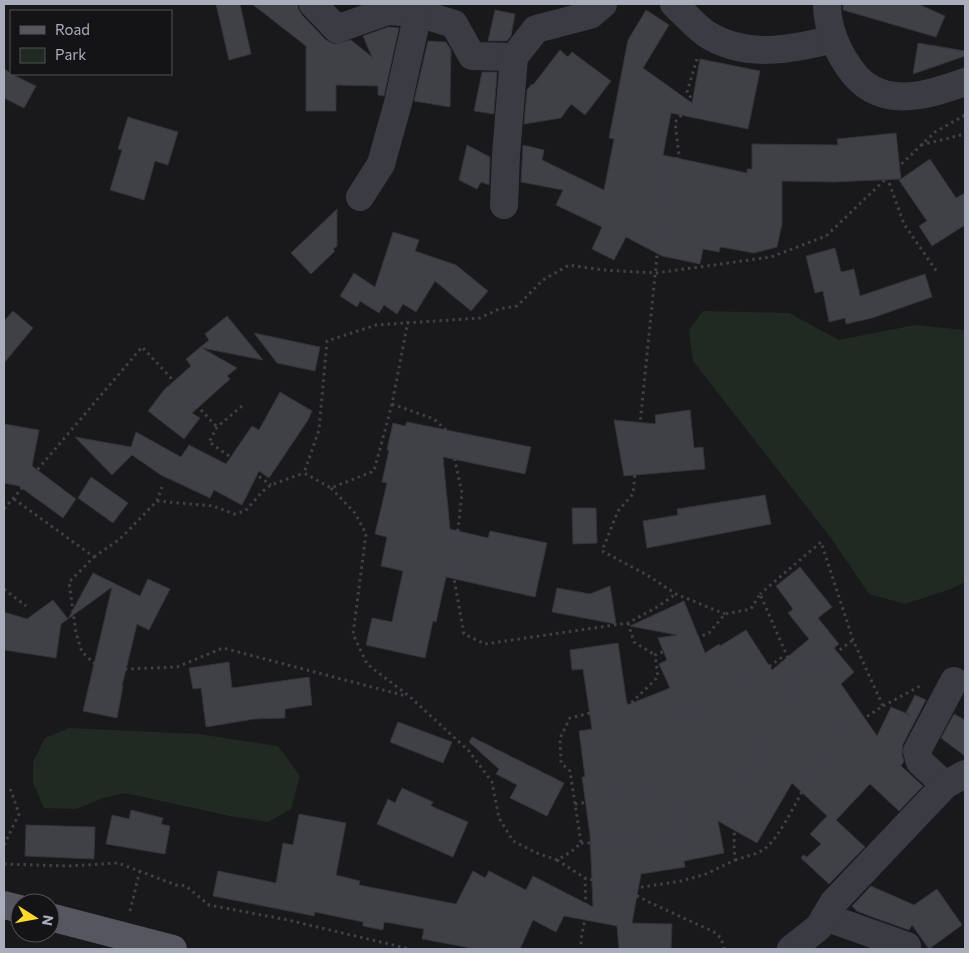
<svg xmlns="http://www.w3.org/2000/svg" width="969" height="953" font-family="Commissioner,sans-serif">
<rect width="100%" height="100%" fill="#19191b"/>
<g fill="#202a23">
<path d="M703,311L789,313L839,340L915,325L965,330V582L951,589L905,604L869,594L831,538L693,361L689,330Z"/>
<path d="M69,728L198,734L278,746L300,776L291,809L268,822L230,816L125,793L103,798L76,809L44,808L33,783V762L45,738Z"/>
</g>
<g fill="#404146" stroke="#333338">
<path d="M216,4H240L251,54L229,60Z"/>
<path d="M252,4H298V8L302,15L326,40L334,44L351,40L372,57L363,36L388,27L399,28L384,96L378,95V86L336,85V111H306V46Z"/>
<path d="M843,4H918L945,16L936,37L843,10Z"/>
<path d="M495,10L515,14L511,36L507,41H488Z"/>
<path d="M646,10L669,25L643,68L692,103L700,59L760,71L748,129L671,113L663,155L747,173V169H752V144L838,145L837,139L896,133L901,179L930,159L956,198L965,193V225L932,246L919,226L927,221L899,180L901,179L833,182L782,181V224L777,247L754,253L720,247L719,252L703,249L700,264L662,256L626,237L614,260L592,249L602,227L556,205L563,190L521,182L523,145L544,150L542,160L604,190L614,139L609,138L628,40Z"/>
<path d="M428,41L446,42L451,50L450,107L414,101Z"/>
<path d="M918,43L965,51V56L913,74Z"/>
<path d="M560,50L568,57L572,52L611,81L585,115L571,104L561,118L524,124L527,90L532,84L533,85Z"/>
<path d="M4,68L11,74L36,86L24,108L4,98Z"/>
<path d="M482,72H497L494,114L474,111Z"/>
<path d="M128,117L178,132L168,165L155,161L144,200L110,190L122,150L118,149Z"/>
<path d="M467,145L490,157L489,185L481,182L477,189L459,180Z"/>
<path d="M337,209V246L333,249L335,251L311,274L291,253Z"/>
<path d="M393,232L419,240L415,251L456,265L488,291L471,311L435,281L416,312L403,304L397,314L384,305L379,313L360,301L357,307L340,296L354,273L375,287Z"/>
<path d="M835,248L841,272L854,269L860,296L925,274L932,297L872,318L846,324L845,318L829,322L823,291L815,293L806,256Z"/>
<path d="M13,311L33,328L4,363V321Z"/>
<path d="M227,316L263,360L202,348L237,368L227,376L230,379L192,413L200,418L184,439L148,411L164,390L191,366L186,359L209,340L205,334Z"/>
<path d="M254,333L320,347L315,371L277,363Z"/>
<path d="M280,392L312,411L308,420L269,478L259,471L242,505L214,490L210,498L161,475L132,455L112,475L75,437L131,447L136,432L181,457L189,445L226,464L252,426L259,430Z"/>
<path d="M690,410L694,448L703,447L705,469L624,476L614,420L656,424L655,415Z"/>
<path d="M407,422L531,447L525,474L443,457L450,529L488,538L490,531L547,543L535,597L446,577L436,622L433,621L425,658L366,645L372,618L392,622L403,571L381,566L387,537L375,534L387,483L382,482L389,450H387L393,423L405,426Z"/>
<path d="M4,424L39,430L32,466L76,499L63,518L19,486L4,483Z"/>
<path d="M91,477L128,503L113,523L78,498Z"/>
<path d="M765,495L771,524L647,548L643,521L678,515L677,509Z"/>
<path d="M572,508H596L597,543L573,544Z"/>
<path d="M800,567L832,607L818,618L839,644L834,648L854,672L841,684L877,736L891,707L910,715L906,713L915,695L926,700L903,744L902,754L904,761L901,766L923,786L899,811L870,784L836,820L865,847L829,884L801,858L803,855L807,857L821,844L810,834L827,816L792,783L757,843L718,821L724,853L684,861L685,867L641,874L632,923L672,924L671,949H619L617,926L564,916L556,932L533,920L520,949H476L422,939L424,929L384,922L383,930L363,926V922L315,912L314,916L213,896L218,871L276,883L283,843L293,845L299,814L346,823L336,875L360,881L359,885L456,904L473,871L485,878L489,871L526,890L533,876L593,907L590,835L582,777H585L579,731L592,729L583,669L572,670L570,650L618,643L627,705L670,688L659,664L667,660L658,638L677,635L630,626L684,601L705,653L719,644L720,646L746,630L772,670L809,639L788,613L793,609L776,586Z"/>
<path d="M93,573L140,596L148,579L170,589L149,630L137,624L122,686H123L117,718L83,711L112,587L61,624L56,658L4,650V612L27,619L53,600L68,619Z"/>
<path d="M610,586L616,624L552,612L557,588L590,594Z"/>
<path d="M229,662L232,688L309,677L312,705L285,709V718L254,719L206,727L201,688L193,689L189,668Z"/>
<path d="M954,714L965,720V756L941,738Z"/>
<path d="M398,722L452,742L443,763L390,742Z"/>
<path d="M472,737L564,783L547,816L510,798L517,785L496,774L499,769L469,742Z"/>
<path d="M402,788L433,802L431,806L468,822L453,857L377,824L388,799L395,803Z"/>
<path d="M131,810L163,818L161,824L170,826L165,854L106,844L112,815L129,819Z"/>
<path d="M26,825L95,827L94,859L25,856Z"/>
<path d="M871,886L914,905L937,889L962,925L929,949L912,925L909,930L872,917L857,911L852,906Z"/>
</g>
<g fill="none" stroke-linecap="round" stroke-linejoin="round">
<g stroke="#3f4048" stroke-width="3" stroke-dasharray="2.5 4" stroke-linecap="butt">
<path d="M697,59L687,92L694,102L675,122L679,155L658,191L662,206L633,494L618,511L602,551L647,575L676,594L725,614"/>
<path d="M921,145L965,134"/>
<path d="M887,177L904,224L937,272"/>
<path d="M408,321L392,404L374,471L331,488L304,473L319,430L327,341L376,325L480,318L499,309L517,306L543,280L569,265L603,270L656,273L771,257L826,236L935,132L965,115"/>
<path d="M392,404L434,419L449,433L462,493L453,573L464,634L485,644L628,623L657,607L676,594"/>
<path d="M242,406L217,427L209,442L271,485"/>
<path d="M331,488L355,513L366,534L353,634L367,664L409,696L469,751L492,782L499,818L513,841L537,853L557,860L571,852L581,843L570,771L561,763L560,738L570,718L631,703L658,677L655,655L709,633L725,614L751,609L760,594L798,681L789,698L785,714L758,750L735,815L734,845L735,860L706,874L681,881L630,889L585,878"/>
<path d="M14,499L94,557L69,582L76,633L82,652L95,664L127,669L177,667L223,648L406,696"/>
<path d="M157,501L213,506L234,514L245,511L263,491L271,485L304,473"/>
<path d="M4,509L142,347L217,427"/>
<path d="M94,557L120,539L157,501L162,487"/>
<path d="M4,589L26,606"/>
<path d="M628,623L634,642L655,655"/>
<path d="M798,681L853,640"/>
<path d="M883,706L920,686"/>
<path d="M661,725L738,689L785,655"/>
<path d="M575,804L674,790L680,832"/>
<path d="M581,843H631L680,832L702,821L735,815"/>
<path d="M4,845L19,814L10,788"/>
<path d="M557,860L585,878L586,914L581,939V949"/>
<path d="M735,860C744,857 754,855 761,851C783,840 807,774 826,751C841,733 863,719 883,706L853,640L821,542L760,594"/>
<path d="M4,864L69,866L118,863L176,885L186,886L209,905L288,920L410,949"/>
<path d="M625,890L651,903L714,932L721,938L724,949"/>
<path d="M130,911L140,870"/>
</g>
<g stroke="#3b3b43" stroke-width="28">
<path d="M313,4L337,29L387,11L418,13L454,24L472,56L514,57"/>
<path d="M674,4C684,13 694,25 705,33C744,59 791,50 833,39"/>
<path d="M827,4C827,23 834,42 843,58C850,70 860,83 872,89C900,105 937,92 965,82"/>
<path d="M360,197L381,164L398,103L418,13"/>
<path d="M504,205L506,155L514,57L536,29L590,15L603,4"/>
<path d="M945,785L920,762L917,751L954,681"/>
<path d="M825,917L907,946"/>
<path d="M791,949L819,927L833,903L945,785L965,774"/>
</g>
<g stroke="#555660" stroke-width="28">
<path d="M4,905L20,909"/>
<path d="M50,917L173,949"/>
</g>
</g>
<rect width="969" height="953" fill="none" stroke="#aaadbc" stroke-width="10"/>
<rect x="10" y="10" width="162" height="65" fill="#141417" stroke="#505159"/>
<rect x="20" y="26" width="25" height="8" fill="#555660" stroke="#505159"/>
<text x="55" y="35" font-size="15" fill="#aaadbc">Road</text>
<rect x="20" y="48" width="25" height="15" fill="#202a23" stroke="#505159"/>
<text x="55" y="60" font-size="15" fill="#aaadbc">Park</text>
<g transform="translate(35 918) rotate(101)"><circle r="24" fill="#141417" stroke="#505159"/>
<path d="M0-4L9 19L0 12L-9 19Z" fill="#ffd82d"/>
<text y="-8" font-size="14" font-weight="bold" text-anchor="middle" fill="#aaadbc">N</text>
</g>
</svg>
